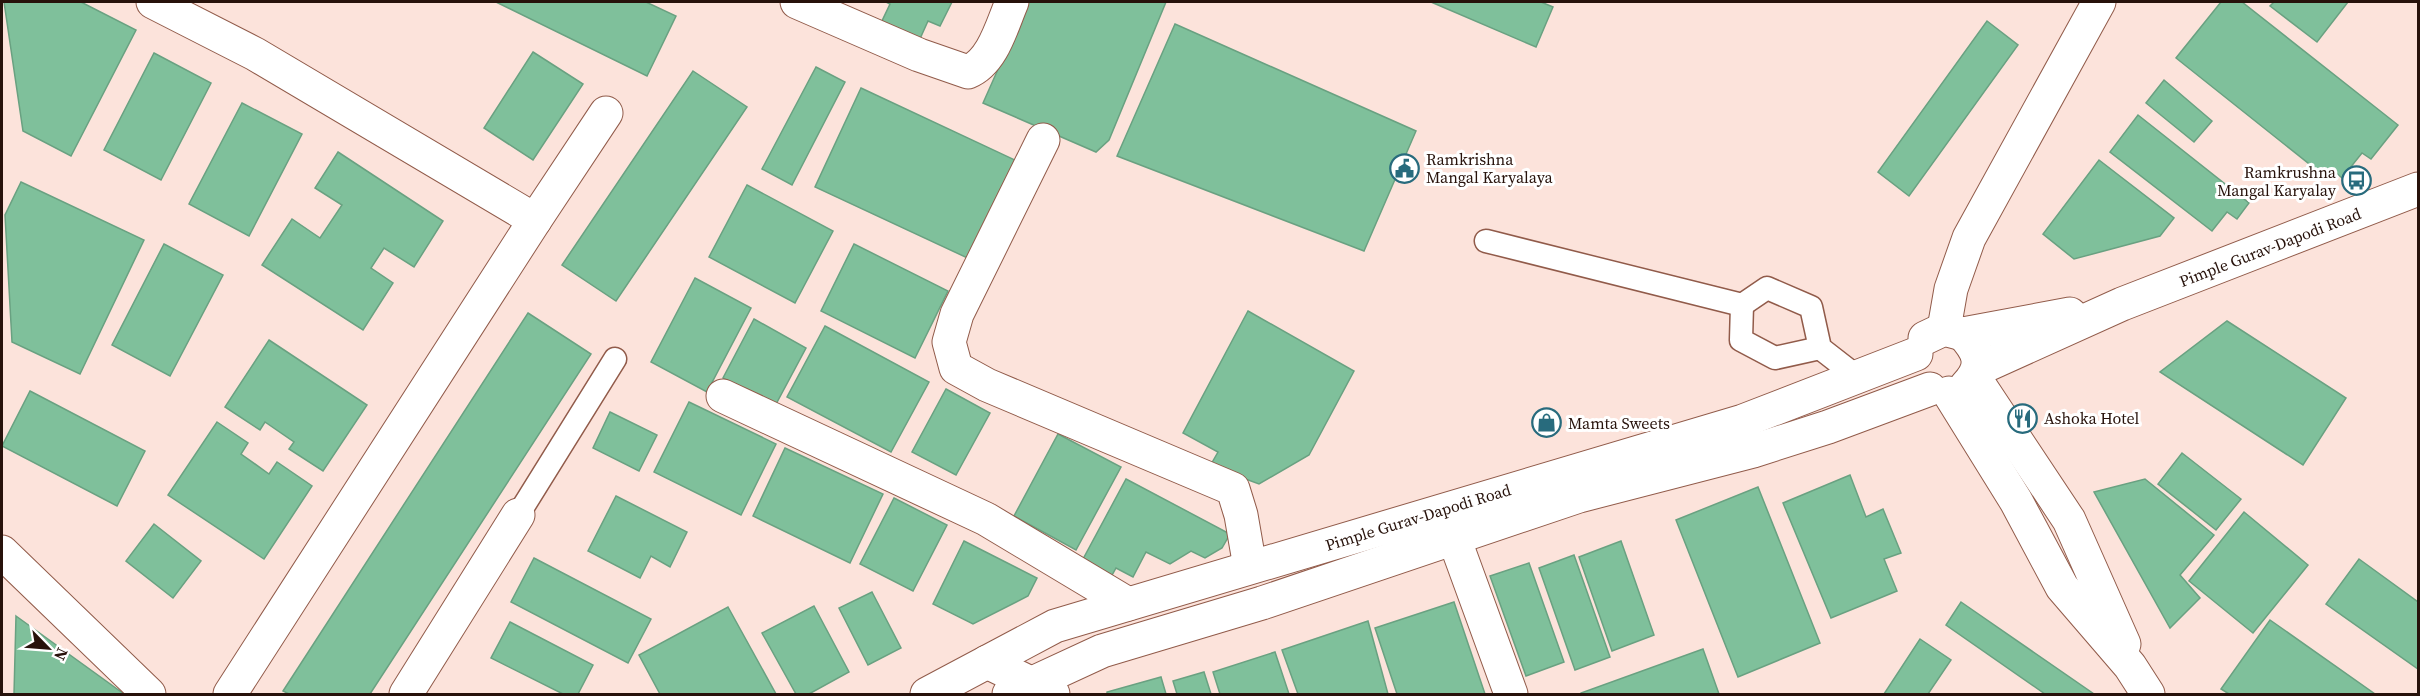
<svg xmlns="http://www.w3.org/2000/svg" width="2420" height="696" font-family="'Source Serif 4',serif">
<rect width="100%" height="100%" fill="#fce3db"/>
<g fill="#7fc09b" stroke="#69a181" stroke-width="1.5">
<path d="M4,2H81L136,30L71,156L23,131Z"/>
<path d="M496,2H646L676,16L647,76Z"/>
<path d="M886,2H952L940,26L928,21L919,41L881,23L890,4Z"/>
<path d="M1028,2H1166L1109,140L1096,152L983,103Z"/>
<path d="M1431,2H1541L1553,7L1536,47Z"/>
<path d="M2221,2H2242L2398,125L2371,159L2362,153L2342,178L2334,171L2328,179L2176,58Z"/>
<path d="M2274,2H2348L2317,42L2270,6Z"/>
<path d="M1987,21L2018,45L1909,196L1878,172Z"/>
<path d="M1175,24L1416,131L1364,251L1117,156Z"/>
<path d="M533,52L583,84L533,160L484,128Z"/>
<path d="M154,53L211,83L161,180L104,150Z"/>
<path d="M816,67L845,82L792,185L762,169Z"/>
<path d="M693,71L747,107L616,301L562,265Z"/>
<path d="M2164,80L2212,121L2194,142L2146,103Z"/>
<path d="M861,88L1019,162L974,261L815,187Z"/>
<path d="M242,103L302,134L249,236L189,204Z"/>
<path d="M2138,115L2249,203L2237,219L2227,212L2212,231L2110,152Z"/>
<path d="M338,152L443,221L414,267L384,248L371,268L393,283L363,330L262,265L292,219L320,238L342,205L315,188Z"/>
<path d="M2099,160L2174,218L2160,236L2074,259L2043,234Z"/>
<path d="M21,182L144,240L80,374L12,342L5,215Z"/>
<path d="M747,185L833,231L795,303L709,257Z"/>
<path d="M164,244L223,275L170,376L112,345Z"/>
<path d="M854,244L948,291L915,358L821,311Z"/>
<path d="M695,278L751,308L707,392L651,362Z"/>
<path d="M1248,311L1354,371L1309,455L1259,484L1210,466L1218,452L1183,433Z"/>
<path d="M528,313L591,354L370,694H289L283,691Z"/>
<path d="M754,319L806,348L775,406L723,378Z"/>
<path d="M2227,321L2346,398L2303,465L2160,372Z"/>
<path d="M825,326L929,382L891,452L787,397Z"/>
<path d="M269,340L367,405L323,471L289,449L294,442L265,422L260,430L225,407Z"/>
<path d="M946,389L990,413L956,475L912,452Z"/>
<path d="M30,391L145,451L117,506L2,446Z"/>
<path d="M689,402L776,444L741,515L654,472Z"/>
<path d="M610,412L657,435L639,471L593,448Z"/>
<path d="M217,422L248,443L241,454L269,474L277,462L312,486L264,559L168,495Z"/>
<path d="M1058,434L1121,467L1076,550L1014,516Z"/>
<path d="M785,448L883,494L850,563L753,516Z"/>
<path d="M2182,453L2241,499L2216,530L2158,484Z"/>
<path d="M1850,475L1866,517L1883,509L1901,553L1884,559L1897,591L1831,618L1783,503Z"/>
<path d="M1126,479L1230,534L1222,548L1205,558L1191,551L1170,564L1146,552L1133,577L1116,568L1111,577L1082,561Z"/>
<path d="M2145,479L2214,535L2180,575L2200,598L2170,628L2094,492Z"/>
<path d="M1758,487L1820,643L1738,677L1676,520Z"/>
<path d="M616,496L687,532L670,567L651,556L640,578L588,551Z"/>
<path d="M894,498L947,525L913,591L860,564Z"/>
<path d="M2244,512L2308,565L2253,633L2189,581Z"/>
<path d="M154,524L201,561L173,598L126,561Z"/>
<path d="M964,541L1037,578L1028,596L973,624L933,604Z"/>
<path d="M1621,541L1654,635L1612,651L1579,557Z"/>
<path d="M1574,555L1610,657L1575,670L1539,568Z"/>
<path d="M534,558L651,619L628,663L511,602Z"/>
<path d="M2359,559L2418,602V669L2326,604Z"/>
<path d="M1529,563L1564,662L1526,676L1490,576Z"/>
<path d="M872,592L901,648L868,665L839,608Z"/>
<path d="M1454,602L1485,694H1397L1375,628Z"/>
<path d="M1961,602L2094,694H2045L1946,625Z"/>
<path d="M814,606L849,672L809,694H796L762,633Z"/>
<path d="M728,607L776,694H660L639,655Z"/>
<path d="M16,616L124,694H14Z"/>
<path d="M2270,620L2375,694H2229L2221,689Z"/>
<path d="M1368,621L1388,694H1298L1282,650Z"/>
<path d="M510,622L593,665L578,694H563L491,658Z"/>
<path d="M1920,639L1951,660L1928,694H1884Z"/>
<path d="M1703,649L1719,694H1581V693Z"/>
<path d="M1275,652L1289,694H1220L1213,672Z"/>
<path d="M1204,672L1211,694H1177L1173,681Z"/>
<path d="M1161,677L1166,694H1107V692Z"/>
</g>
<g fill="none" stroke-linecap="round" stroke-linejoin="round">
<defs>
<g id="service">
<path d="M1486,241L1742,305L1767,288L1811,307L1820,348L1856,376"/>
<path d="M1742,305L1741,340L1775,358L1820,348"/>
<path d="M518,515L615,359"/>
</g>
<g id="minor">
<path d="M153,2L255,54L535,220"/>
<path d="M797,2L919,55L968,72C993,62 1002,25 1012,2"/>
<path d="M1043,140L957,314L949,342L956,368L987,385L1233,489L1241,515L1250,567"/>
<path d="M723,396L986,519L1128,604"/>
<path d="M1454,538L1511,694"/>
<path d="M2,552L149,694"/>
<path d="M987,662L1053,694"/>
<path d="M230,694L535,220L606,113"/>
<path d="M406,694L518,515"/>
</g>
<g id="tertiary">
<path d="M1944,329L1951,289L1969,238L2099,2"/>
<path d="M1963,334C1980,353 1985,366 1966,386"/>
<path d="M1925,338L1944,329L1963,334L2070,314"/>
<path d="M1978,369L2122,304L2418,189"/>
<path d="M1974,377L2069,520L2124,644"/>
<path d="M1949,393L2016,501L2062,587L2130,666L2148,694"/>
<path d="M927,694L1055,626L1743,421L1916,354"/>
<path d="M1009,694L1102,651L1262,603L1579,496L1753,451L1828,427L1930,389"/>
</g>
</defs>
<use href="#service" stroke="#915b4a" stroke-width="25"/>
<use href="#minor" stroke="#915b4a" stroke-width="35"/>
<use href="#tertiary" stroke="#915b4a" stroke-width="35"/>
<use href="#service" stroke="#fff" stroke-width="22"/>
<use href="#minor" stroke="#fff" stroke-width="33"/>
<use href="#tertiary" stroke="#fff" stroke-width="33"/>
</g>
<defs>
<symbol id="civic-ring" viewBox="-11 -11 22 22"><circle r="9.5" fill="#fff" stroke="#286b7d" stroke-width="1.5"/><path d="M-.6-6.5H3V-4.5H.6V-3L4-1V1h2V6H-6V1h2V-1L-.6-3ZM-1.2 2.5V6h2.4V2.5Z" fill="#286b7d"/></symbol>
<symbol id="bus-ring" viewBox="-11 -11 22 22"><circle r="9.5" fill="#fff" stroke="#286b7d" stroke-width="1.5"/><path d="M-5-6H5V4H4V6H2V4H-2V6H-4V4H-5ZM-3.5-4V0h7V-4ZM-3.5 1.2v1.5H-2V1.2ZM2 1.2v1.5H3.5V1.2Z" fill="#286b7d"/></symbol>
<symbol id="restaurant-ring" viewBox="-11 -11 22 22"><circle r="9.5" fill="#fff" stroke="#286b7d" stroke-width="1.5"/><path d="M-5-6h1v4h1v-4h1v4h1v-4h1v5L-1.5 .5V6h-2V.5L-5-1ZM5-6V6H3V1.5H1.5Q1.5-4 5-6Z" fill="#286b7d"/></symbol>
<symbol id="shop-ring" viewBox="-11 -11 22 22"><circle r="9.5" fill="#fff" stroke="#286b7d" stroke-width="1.5"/><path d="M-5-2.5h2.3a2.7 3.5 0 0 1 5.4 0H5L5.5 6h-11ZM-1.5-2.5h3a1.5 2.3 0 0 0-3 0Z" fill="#286b7d"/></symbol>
</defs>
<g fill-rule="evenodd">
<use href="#civic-ring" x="1388" y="152" width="33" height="33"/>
<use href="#bus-ring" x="2340" y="164" width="33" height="33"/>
<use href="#restaurant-ring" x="2006" y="402" width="33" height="33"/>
<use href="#shop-ring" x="1530" y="406" width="33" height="33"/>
</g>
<g text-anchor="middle" stroke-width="6" stroke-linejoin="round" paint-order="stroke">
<g font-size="16" fill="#27120b" stroke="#fff" text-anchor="start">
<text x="1426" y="165">Ramkrishna<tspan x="1426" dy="18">Mangal Karyalaya</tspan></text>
<text x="2336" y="178" text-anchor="end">Ramkrushna<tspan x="2336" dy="18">Mangal Karyalay</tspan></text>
<text x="2044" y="424">Ashoka Hotel</text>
<text x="1568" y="429">Mamta Sweets</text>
</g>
<g font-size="16" fill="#27120b" stroke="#fff">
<text transform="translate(2270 247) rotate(-21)" y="6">Pimple Gurav-Dapodi Road</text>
<text transform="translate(1418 517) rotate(-17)" y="6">Pimple Gurav-Dapodi Road</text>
</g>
</g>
<rect width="2420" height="696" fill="none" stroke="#27120b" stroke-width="6"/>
<g transform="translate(48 648) rotate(115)" stroke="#ffffff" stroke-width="4.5" paint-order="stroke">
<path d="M0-4.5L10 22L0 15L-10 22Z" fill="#27120b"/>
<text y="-9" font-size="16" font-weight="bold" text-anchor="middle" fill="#27120b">N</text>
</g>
</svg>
